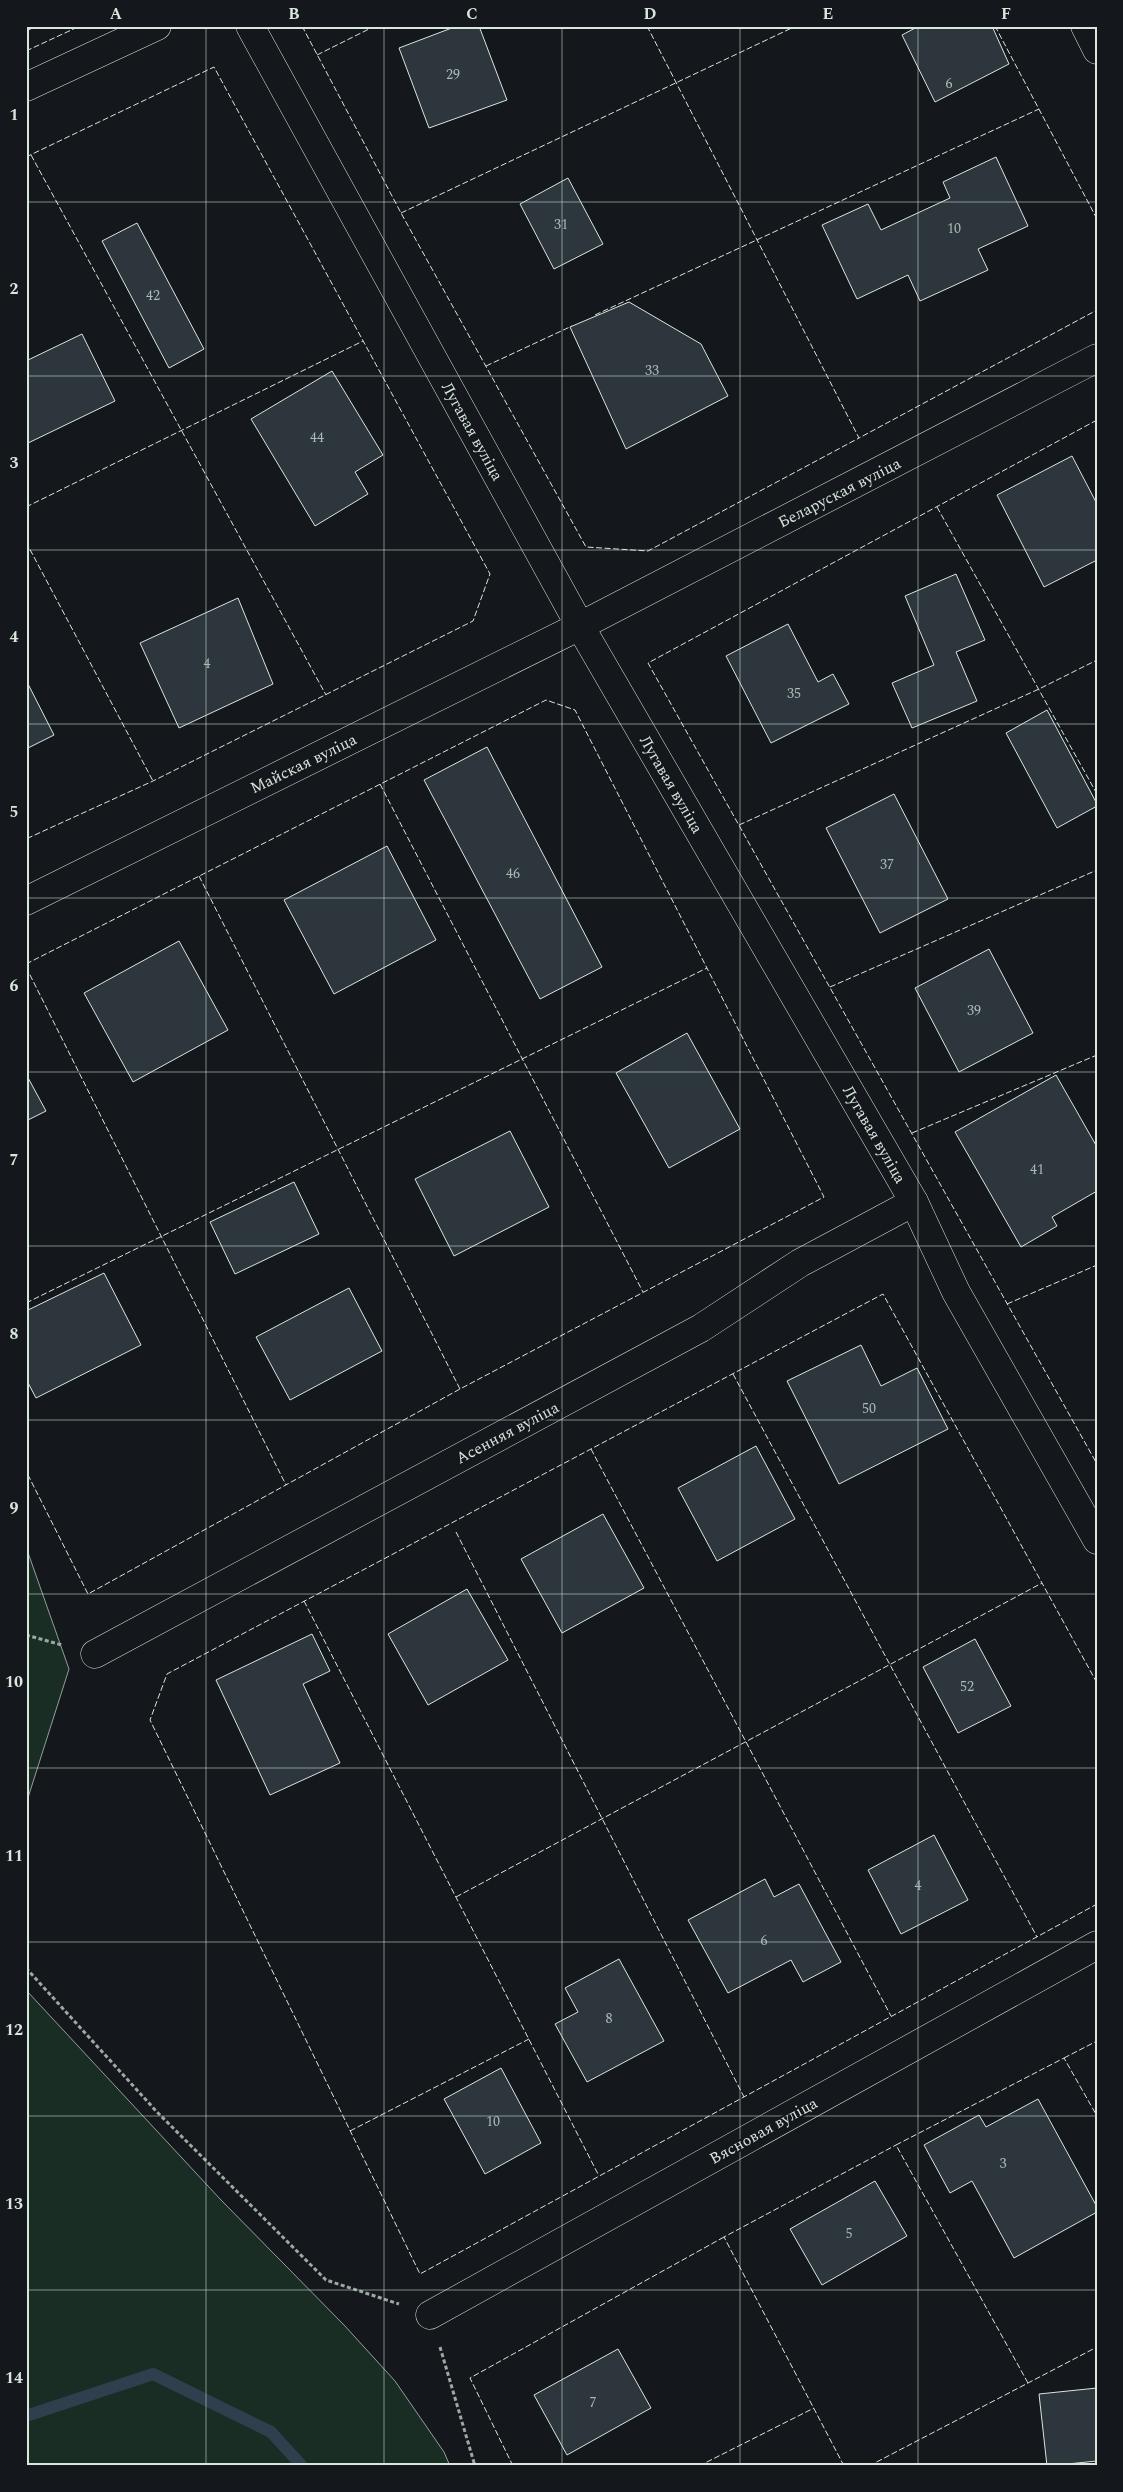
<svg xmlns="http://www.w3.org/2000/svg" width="1123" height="2492" font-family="Spectral,serif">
<rect width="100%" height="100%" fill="#14181c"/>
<g fill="#1a2d24" stroke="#939e99">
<path d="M26,1547L69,1669L26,1804Z"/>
<path d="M26,1990L221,2200L344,2325L395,2381L444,2452L450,2466H26Z"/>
</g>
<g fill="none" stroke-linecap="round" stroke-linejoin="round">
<path stroke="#2f3f4d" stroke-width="12" d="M26,2416L153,2374L271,2432L302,2466"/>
</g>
<g fill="#2c363c" stroke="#d8e6dc">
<path d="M26,26H37L26,31Z"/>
<path d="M457,26H479L507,100L429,128L399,48Z"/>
<path d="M919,26H992L1009,64L935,102L902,35Z"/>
<path d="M996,157L1028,226L978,249L988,270L920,301L908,275L857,299L822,225L868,204L881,230L950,198L943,182Z"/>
<path d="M568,178L603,244L554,269L520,204Z"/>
<path d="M137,223L204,349L169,368L102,241Z"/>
<path d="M629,302L701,344L728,396L626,449L570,327Z"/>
<path d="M82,334L115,401L26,444V361Z"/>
<path d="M332,371L383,455L355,472L368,494L315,526L251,419Z"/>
<path d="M1072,456L1097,504V560L1044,587L997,495Z"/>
<path d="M956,574L985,640L956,652L977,701L912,728L892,683L934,665L905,596Z"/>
<path d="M238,598L273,684L179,728L140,643Z"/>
<path d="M788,624L818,682L833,674L849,704L771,743L726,656Z"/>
<path d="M26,680L54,735L26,749Z"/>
<path d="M1047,710L1097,804V806L1057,828L1006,733Z"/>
<path d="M487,747L602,967L540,999L424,780Z"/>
<path d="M894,794L948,899L880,933L826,828Z"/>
<path d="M387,846L436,940L334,994L284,900Z"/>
<path d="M179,941L228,1030L133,1082L84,993Z"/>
<path d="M989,949L1033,1033L959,1072L915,988Z"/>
<path d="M687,1033L740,1129L669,1168L616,1073Z"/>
<path d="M26,1074L46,1111L26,1121Z"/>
<path d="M1056,1075L1097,1147V1191L1052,1217L1057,1226L1021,1247L955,1132Z"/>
<path d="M510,1131L549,1207L454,1256L415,1179Z"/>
<path d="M294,1182L319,1234L235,1274L210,1222Z"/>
<path d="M104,1273L141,1345L36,1398L26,1379V1311Z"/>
<path d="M349,1288L382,1351L290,1400L256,1337Z"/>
<path d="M861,1345L881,1386L917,1368L948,1429L839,1484L787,1381Z"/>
<path d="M756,1446L795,1519L717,1561L678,1488Z"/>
<path d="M603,1514L644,1588L562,1633L521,1559Z"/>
<path d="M467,1589L508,1660L428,1705L388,1634Z"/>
<path d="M312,1634L330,1671L303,1684L340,1763L270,1795L216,1680Z"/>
<path d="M975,1639L1011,1706L958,1733L923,1667Z"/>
<path d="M934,1835L968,1900L901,1934L868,1870Z"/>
<path d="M765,1879L774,1897L799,1884L841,1962L803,1982L791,1960L728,1993L688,1920Z"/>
<path d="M619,1959L664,2041L587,2082L555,2024L578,2012L565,1988Z"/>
<path d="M501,2068L541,2143L485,2174L444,2099Z"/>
<path d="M1038,2099L1097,2207V2212L1014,2258L972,2181L950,2193L924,2145L979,2115L986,2127Z"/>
<path d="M875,2181L907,2236L822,2285L790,2229Z"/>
<path d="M618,2349L651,2408L567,2455L534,2395Z"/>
<path d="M1097,2388V2461L1047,2466L1039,2394Z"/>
</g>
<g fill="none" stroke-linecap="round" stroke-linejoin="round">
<defs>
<g id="minor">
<path d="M250,26L580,626L914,1202L956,1292L1097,1540"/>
<path d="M1085,26L1097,50"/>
<path d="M26,87L157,26"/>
<path d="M26,901L580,626L1097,358"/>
<path d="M95,1654L701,1328L800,1263L914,1202"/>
<path d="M430,2315L1097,1945"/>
</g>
</defs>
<use href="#minor" stroke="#d8e6dc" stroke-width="29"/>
<g stroke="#9da8a2" stroke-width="3" stroke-dasharray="4 2.5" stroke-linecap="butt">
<path d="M26,1635L62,1645"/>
<path d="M26,1968L157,2112L326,2280L399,2304"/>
<path d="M440,2347L475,2466"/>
</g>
<use href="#minor" stroke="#14181c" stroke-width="28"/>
<g stroke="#d8e6dc" stroke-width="1" stroke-dasharray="6 2.5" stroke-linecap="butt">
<path d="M302,26L401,213L586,547L648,551L859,438"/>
<path d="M647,26L859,438L1097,310"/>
<path d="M995,26L1097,219"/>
<path d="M26,51L80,26"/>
<path d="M317,55L375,26"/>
<path d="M31,155L326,695"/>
<path d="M26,157L214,67L490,574L473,621L153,781L26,839"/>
<path d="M401,213L796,26"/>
<path d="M595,315L1039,109"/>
<path d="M486,366L572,326"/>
<path d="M1097,420L648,663L1097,1464"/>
<path d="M26,507L363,341"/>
<path d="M937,507L1097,794"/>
<path d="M26,542L153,781"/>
<path d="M380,784L643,1292"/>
<path d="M739,825L1039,689L1097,660"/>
<path d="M199,876L460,1389"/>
<path d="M26,964L546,700L575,710L824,1197L460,1389L88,1594L26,1471"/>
<path d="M26,967L286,1485"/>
<path d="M830,987L1097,870"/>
<path d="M912,1133L1097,1055"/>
<path d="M26,1303L707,968"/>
<path d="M1007,1304L1097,1265"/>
<path d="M733,1374L1037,1937"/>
<path d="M591,1449L891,2016"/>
<path d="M456,1532L744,2097"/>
<path d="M304,1601L599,2176"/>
<path d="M1097,1683L883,1294L167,1674L150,1720L420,2274L1097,1904"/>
<path d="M456,1897L1042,1583"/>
<path d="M1064,2058L1097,2041"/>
<path d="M350,2131L529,2039"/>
<path d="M1028,2383L896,2145L1064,2058L1097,2116"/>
<path d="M513,2466L470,2378L724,2237"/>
<path d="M699,2466L814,2408"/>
<path d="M844,2466L724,2237L896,2145"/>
<path d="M869,2466L1097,2347"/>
</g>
</g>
<path fill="none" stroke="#d8e6dc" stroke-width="1" stroke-opacity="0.55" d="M206,26V2466M384,26V2466M562,26V2466M740,26V2466M918,26V2466M26,202H1097M26,376H1097M26,550H1097M26,724H1097M26,898H1097M26,1072H1097M26,1246H1097M26,1420H1097M26,1594H1097M26,1768H1097M26,1942H1097M26,2116H1097M26,2290H1097"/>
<g text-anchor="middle" stroke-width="4" stroke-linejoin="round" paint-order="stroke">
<g font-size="14" fill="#adbab4">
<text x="453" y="79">29</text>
<text x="949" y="88">6</text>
<text x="561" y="229">31</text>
<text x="954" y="233">10</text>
<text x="153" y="300">42</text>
<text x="652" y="375">33</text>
<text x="317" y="442">44</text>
<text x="207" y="668">4</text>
<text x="794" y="698">35</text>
<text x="887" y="869">37</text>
<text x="513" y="878">46</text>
<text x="974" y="1015">39</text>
<text x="1037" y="1174">41</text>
<text x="869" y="1413">50</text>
<text x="967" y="1691">52</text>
<text x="918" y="1890">4</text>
<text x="764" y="1945">6</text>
<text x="609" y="2023">8</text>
<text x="493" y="2126">10</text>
<text x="1003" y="2168">3</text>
<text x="849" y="2238">5</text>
<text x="593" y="2407">7</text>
</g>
<g font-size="16" fill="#d8e6dc" stroke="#14181c">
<text transform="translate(473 431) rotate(61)" y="6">Лугавая вуліца</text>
<text transform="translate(839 492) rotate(-27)" y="6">Беларуская вуліца</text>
<text transform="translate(303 763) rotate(-26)" y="6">Майская вуліца</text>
<text transform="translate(672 784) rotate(60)" y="6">Лугавая вуліца</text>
<text transform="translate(875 1134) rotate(60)" y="6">Лугавая вуліца</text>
<text transform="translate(507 1432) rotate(-28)" y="6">Асенняя вуліца</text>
<text transform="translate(763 2130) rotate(-29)" y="6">Вясновая вуліца</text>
</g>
</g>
<rect width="1123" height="2492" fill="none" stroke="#14181c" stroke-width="55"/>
<rect x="28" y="28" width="1068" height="2436" fill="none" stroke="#d8e6dc" stroke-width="2"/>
<g font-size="16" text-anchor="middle" font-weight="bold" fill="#d8e6dc">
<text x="116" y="19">A</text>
<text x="294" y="19">B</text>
<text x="472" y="19">C</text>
<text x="650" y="19">D</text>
<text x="828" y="19">E</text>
<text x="1006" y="19">F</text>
<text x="14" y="120">1</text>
<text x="14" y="294">2</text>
<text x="14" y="468">3</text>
<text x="14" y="642">4</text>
<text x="14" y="817">5</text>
<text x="14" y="991">6</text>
<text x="14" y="1165">7</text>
<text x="14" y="1339">8</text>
<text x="14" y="1513">9</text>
<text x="14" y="1687">10</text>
<text x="14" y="1861">11</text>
<text x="14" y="2035">12</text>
<text x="14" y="2209">13</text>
<text x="14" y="2383">14</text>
</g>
</svg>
